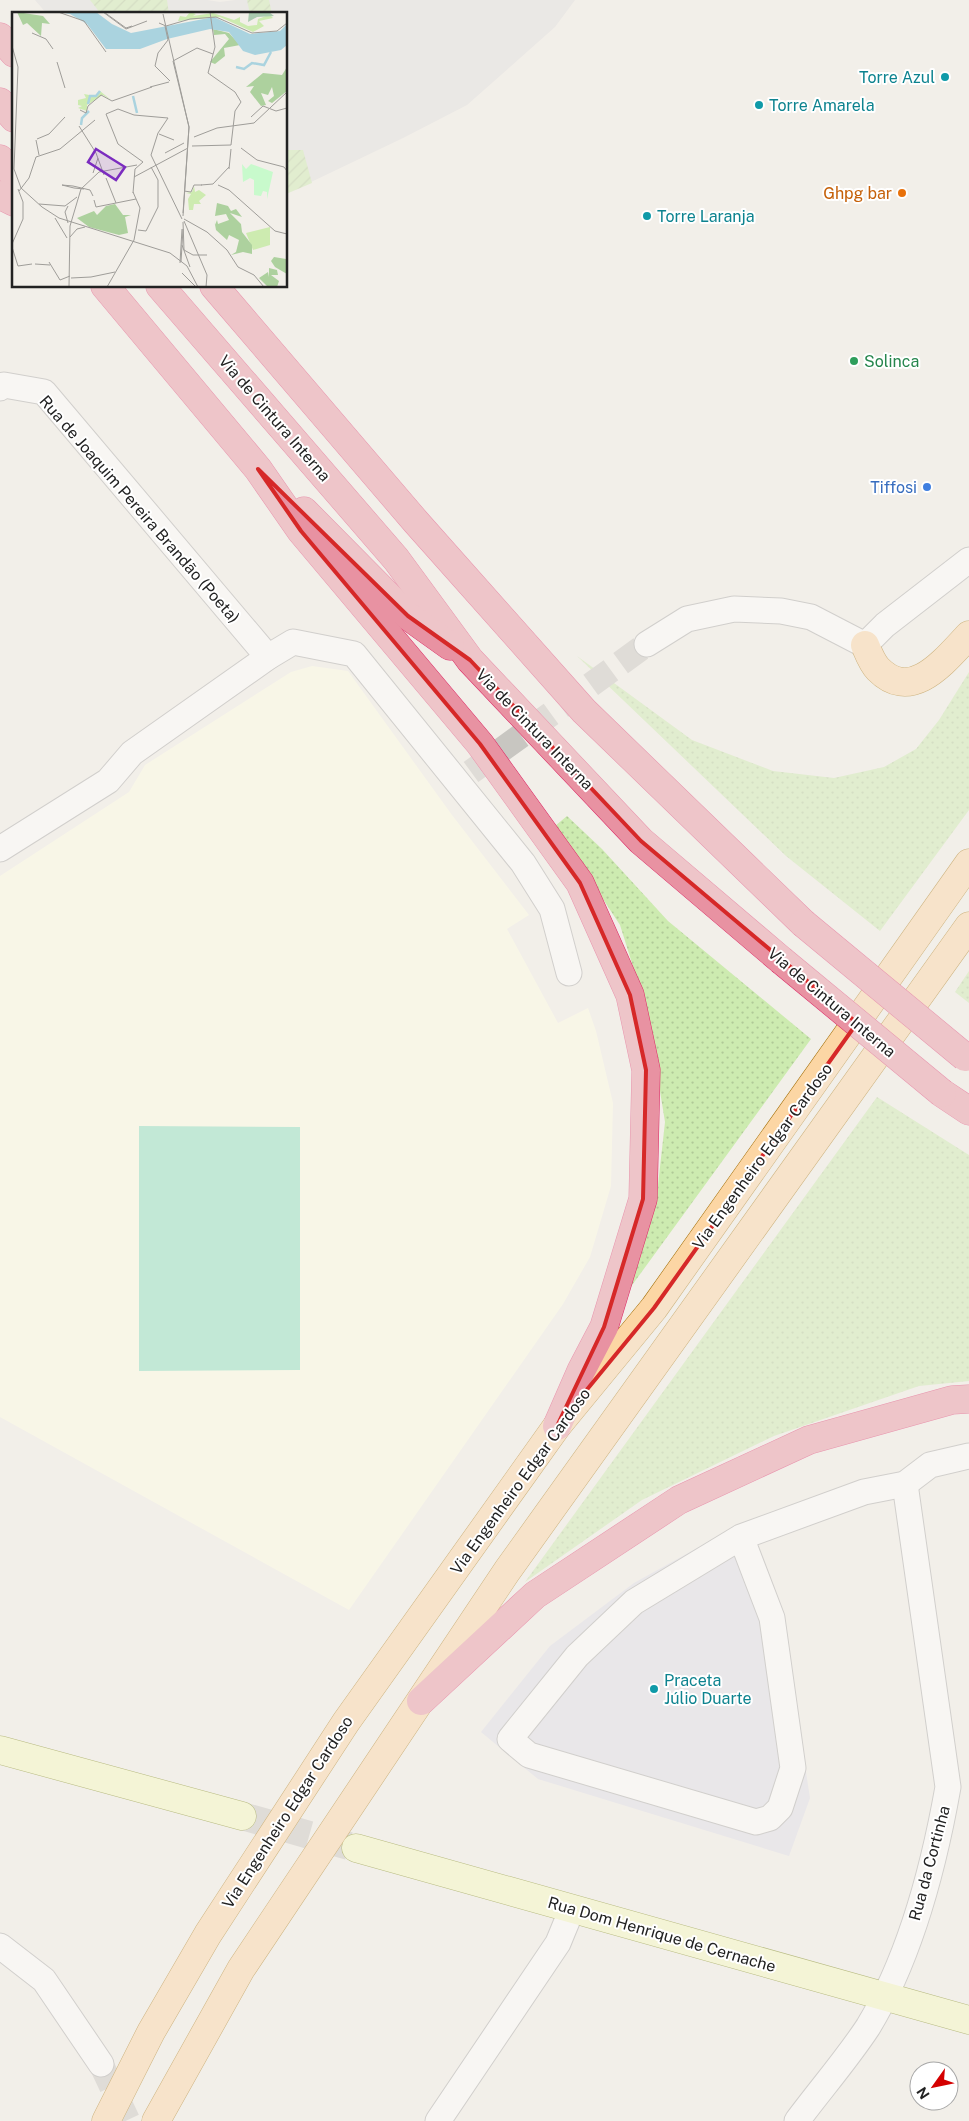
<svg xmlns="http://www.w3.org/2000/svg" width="969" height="2121" font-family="'Public Sans',sans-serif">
<defs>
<pattern id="grass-dots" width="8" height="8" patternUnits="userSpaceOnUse" patternTransform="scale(1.25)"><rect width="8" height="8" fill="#cdebb0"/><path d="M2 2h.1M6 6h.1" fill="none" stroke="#b0c997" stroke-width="1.8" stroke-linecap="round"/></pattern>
<pattern id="garden-furrows" width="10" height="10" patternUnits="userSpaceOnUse" patternTransform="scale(1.25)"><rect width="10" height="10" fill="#cdebb0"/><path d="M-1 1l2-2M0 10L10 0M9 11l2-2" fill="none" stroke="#b0c997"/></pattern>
</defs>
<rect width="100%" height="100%" fill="#f2efe9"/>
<path fill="#e0dfdf" d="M35,0H207L220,2L235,0H575L555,27L467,105L403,138L286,194V14H47Z"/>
<path fill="#ffffe5" d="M312,666L348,671L452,815L529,915L507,929L558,1023L588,1008L596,1031L613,1103L611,1186L590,1257L563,1304L349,1610L0,1417V876L129,792L145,765L291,672Z"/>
<g fill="url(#grass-dots)">
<path d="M577,656L692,740L773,771L834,778L884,767L916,749L939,720L969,672V810L880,931L786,856Z"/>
<path d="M567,816L602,849L668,921L811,1039L630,1288L656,1203L665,1122L647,1011L620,925L555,826Z"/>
<path d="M969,971V1003L955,992Z"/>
<path d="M877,1097L969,1155V1381L919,1386L774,1436L642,1500L525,1582Z"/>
</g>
<g fill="url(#garden-furrows)">
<path d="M90,0H167L169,14H101Z"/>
<path d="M247,0H269L272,14H250Z"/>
<path d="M286,150H303L312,183L286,194Z"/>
</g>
<path fill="#88e0be" d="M139,1126L300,1127V1370L139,1371Z"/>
<path fill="#dddde8" d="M735,1527L781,1612L810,1798L789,1856L538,1779L481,1732L550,1646L634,1583Z"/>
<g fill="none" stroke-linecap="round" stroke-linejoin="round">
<g stroke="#c8c6c1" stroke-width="25" stroke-dasharray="25 12" stroke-linecap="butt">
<path d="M471,772L647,644"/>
<path d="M101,2064L128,2121"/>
</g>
<path stroke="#c8c6c1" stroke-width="28" stroke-dasharray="28 14" stroke-linecap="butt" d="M242,1816L349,1846"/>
<defs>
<g id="street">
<path d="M0,388L4,385L44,392L268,657"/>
<path d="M647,644L687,619L734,609L781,611L811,617L865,645L885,625L969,560"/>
<path d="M0,849L108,781L132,753L268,657L293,642L354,654L523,863L552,909L569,973"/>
<path d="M741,1537L772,1618L793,1768L780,1808L770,1818L756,1822L529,1755L510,1739L577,1656L634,1602L741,1537L864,1492L905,1484L930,1465L969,1456"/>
<path d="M0,1946L44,1980L101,2064"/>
<path d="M438,2121L558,1943L572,1909"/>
<path d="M797,2121C820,2090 847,2059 868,2027C910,1958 934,1866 948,1787L905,1484"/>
</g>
<g id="secondary">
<path d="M0,1750L242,1816"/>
<path d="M356,1848L969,2020"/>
</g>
<g id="primary">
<path d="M865,645C868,652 872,663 878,669C912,704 945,660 969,635"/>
<path d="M106,2121L151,2032L208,1934L346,1722L557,1426L654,1308L969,863"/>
<path d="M156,2121L241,1969L507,1571L969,926"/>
</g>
<g id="highway">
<path d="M0,37L14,53"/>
<path d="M0,102L14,118"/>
<path d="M0,159L14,175"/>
<path d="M0,195L14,202"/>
<path d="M105,286L258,469L301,531L480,744L580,883L630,995L646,1070L643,1199L604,1327L581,1371L557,1426"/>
<path d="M160,286L396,559L470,660L641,841L781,960"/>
<path d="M214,286L416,522L584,711L803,923"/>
<path d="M304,511L408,616L450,646"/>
<path d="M942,1093L969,1111"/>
<path d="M421,1701L535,1595L679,1500L809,1440L952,1400L969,1399"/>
</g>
</defs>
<use href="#street" stroke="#a9a9a9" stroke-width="27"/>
<use href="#secondary" stroke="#707d05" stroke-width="29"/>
<use href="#primary" stroke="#a06b00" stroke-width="29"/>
<use href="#highway" stroke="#dc2a67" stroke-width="29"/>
<use href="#street" stroke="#fff" stroke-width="25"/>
<use href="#secondary" stroke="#f7fabf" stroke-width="28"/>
<use href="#primary" stroke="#fcd6a4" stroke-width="28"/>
<use href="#highway" stroke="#e892a2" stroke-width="28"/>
<defs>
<g id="highway-bridge">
<path d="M803,923L965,1057"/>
<path d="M781,960L942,1093"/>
</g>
</defs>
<use href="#highway-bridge" stroke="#dc2a67" stroke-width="29" stroke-linecap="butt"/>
<use href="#highway-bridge" stroke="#e892a2" stroke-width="28"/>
</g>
<path d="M0 0H969V2121H0ZM258,469L408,616L470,660L641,841L857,1023L654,1308L557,1426L604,1327L643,1199L646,1070L630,995L580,883L480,744L301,531Z" fill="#f2efe9" fill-opacity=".55" fill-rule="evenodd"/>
<path fill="none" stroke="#d62828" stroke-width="4" stroke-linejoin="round" d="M258,469L408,616L470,660L641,841L857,1023L654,1308L557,1426L604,1327L643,1199L646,1070L630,995L580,883L480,744L301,531Z"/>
<g fill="#0f9aa8" stroke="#fff" stroke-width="2">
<circle cx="945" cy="77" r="5"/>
<circle cx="759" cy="105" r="5"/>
<circle cx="647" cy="216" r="5"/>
<circle cx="654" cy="1689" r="5"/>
</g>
<circle fill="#e8710a" stroke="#fff" stroke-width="2" cx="902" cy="193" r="5"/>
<circle fill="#2e9e5b" stroke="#fff" stroke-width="2" cx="854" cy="361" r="5"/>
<circle fill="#3f7fe0" stroke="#fff" stroke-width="2" cx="927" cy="487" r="5"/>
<g text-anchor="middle" stroke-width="4" stroke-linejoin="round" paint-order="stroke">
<g font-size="16" fill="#0d838f" stroke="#fff" text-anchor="start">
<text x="935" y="83" text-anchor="end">Torre Azul</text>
<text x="769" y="111">Torre Amarela</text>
<text x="657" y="222">Torre Laranja</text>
<text x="664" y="1686">Praceta<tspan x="664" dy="18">Júlio Duarte</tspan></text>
</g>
<g font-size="16" fill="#c56008" stroke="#fff" text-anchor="end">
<text x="892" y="199">Ghpg bar</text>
</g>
<g font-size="16" fill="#27864d" stroke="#fff" text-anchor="start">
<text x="864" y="367">Solinca</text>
</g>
<g font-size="16" fill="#222" stroke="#fff">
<text transform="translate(275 418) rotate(49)" y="6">Via de Cintura Interna</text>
<text transform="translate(140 509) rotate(49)" y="6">Rua de Joaquim Pereira Brandão (Poeta)</text>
<text transform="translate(535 729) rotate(46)" y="6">Via de Cintura Interna</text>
<text transform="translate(832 1002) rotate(40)" y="6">Via de Cintura Interna</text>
<text transform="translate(762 1156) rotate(-54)" y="6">Via Engenheiro Edgar Cardoso</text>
<text transform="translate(520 1481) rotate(-54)" y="6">Via Engenheiro Edgar Cardoso</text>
<text transform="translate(287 1812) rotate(-57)" y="6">Via Engenheiro Edgar Cardoso</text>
<text transform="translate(929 1863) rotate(-75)" y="6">Rua da Cortinha</text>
<text transform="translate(662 1934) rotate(16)" y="6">Rua Dom Henrique de Cernache</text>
</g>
<g font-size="16" fill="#366cbe" stroke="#fff" text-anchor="end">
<text x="917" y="493">Tiffosi</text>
</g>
</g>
<g transform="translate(12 12)">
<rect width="275" height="275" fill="#f2efe9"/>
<path d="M178,0L184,2L181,4L201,1L222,8L228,5V10L236,14L245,13L246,7L254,4L258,3L261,6L247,9L252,14L241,20L208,5L166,9L168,4L174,5ZM88,79L99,88V84V88L91,83L75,93V99L66,96L70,94L66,93V88L74,86L72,82L83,84ZM182,174L183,180L187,178L194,183L187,189L189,192H182L181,198H177L176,187L179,182L174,181L180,180ZM258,215V233L241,238L234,221Z" fill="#cdebb0"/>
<path d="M5,0L31,4L38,12L30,11L29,24L15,11L11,13ZM201,17L217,21L228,33L212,36L213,44L203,52L198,50L217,27L213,22L202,23ZM275,55V79L260,91L256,89L262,84L260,75L256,83L249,81L254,93L249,94L238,80L242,74L234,75L251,61L270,63ZM205,191L216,194L219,199L224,197L230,205L218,201L229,212L230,220L240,233V242L231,240L219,243L224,240L227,228L217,223L215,228L204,218L202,207L203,213L205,208L206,212L217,208L214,202L203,204ZM103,192L111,203H119L113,205L116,221L107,223L77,215L65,206L82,199L85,203L94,194ZM262,245L274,247L275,262L263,255L259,249ZM257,256L265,258L266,263H259L267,269L265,275H256L247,266L256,260L257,265Z" fill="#add19e"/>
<path d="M237,0H257L262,4L245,5L236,10Z" fill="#aacbaf"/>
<path d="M230,152L234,157L239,152L261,160L255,187V180L251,179L249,184L242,183V168L238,166L231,170Z" fill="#c8facc"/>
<path d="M47,0H84L100,12L119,21L202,5L238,22L268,19L275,12V33L269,38L243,43L231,39L217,20L198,17L155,27L128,37H94L75,12L58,2Z" fill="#aad3df"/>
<path fill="none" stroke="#aad3df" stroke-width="2.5" d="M224,55L232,57L240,51L252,53L259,40M121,84L125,101M76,92L78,84H84L88,79M69,113L70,106L77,99"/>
<path fill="none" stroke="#9f9d99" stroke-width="1" d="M46,0L72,9L94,40M91,0L114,17L135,9M92,0L114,16L120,14M198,0L203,35L196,61L223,80L229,90L223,99L219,133M151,2L177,115L171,204M147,11L154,14L178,7L204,5L240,21L265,19L275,11M153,14L156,28L146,41L143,54L158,69M20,21L34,27L41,37M0,34L6,55L2,157L9,176L30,195L47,206L158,241L175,254L186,275M185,36L201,42M45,50L53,76M138,75L157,70M68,98L74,101L76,94L89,83L100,89L140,75M239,105L251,94L264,99L275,96M67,114L84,141L92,163M146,121L139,143L170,207M147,122L162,128M182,125L205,116L242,111L275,80M25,127L37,122L53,105M24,128L27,143M106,132L94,102L106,97L122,103L156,106L146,121M106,132L131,150L123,157L121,181M180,134L219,133M229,136L245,148L272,155L275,159M153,141L172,131M217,157L219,137M81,161L86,146M122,165L176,136M94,166L104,191M189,173L201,172L217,155M206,173L217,178L263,219L275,222M72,177L62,176L50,173L61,174L78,178L81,184M7,179L17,166L24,145L48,137L83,108M172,179L179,180L182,173H190M82,188L84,195L124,187M27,192L53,194L65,185M56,194L53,200L56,211M171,201L177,115L161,49L185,36M43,206L55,226M172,207L195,220L215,238L226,255L242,263L252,275M172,209L195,263L194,275M171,210L172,238L181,243H195M126,218L134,219L146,195V168L139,155M58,225L65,217L73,215M0,232L11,207V190L6,177M170,233L178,255M0,235L6,254L20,252M37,250L48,268L58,264M169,250L171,217M168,251L170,217M23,252L38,253M170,261L184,275M59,266L79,265L103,260M57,275L58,214L69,177L87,160L125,153M95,275L122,228L128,196L121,180"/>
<path fill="#7b2cbf" fill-opacity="0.15" stroke="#7b2cbf" stroke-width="2.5" d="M84,137L113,155L104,168L76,150Z"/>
<rect width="275" height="275" fill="none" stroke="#222" stroke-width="2.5"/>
</g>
<g transform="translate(934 2086) rotate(237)"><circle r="24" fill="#ffffff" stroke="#a7a7a7"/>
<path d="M0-4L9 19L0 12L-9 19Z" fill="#d40000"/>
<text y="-8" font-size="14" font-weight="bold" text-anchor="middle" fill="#222222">N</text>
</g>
</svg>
